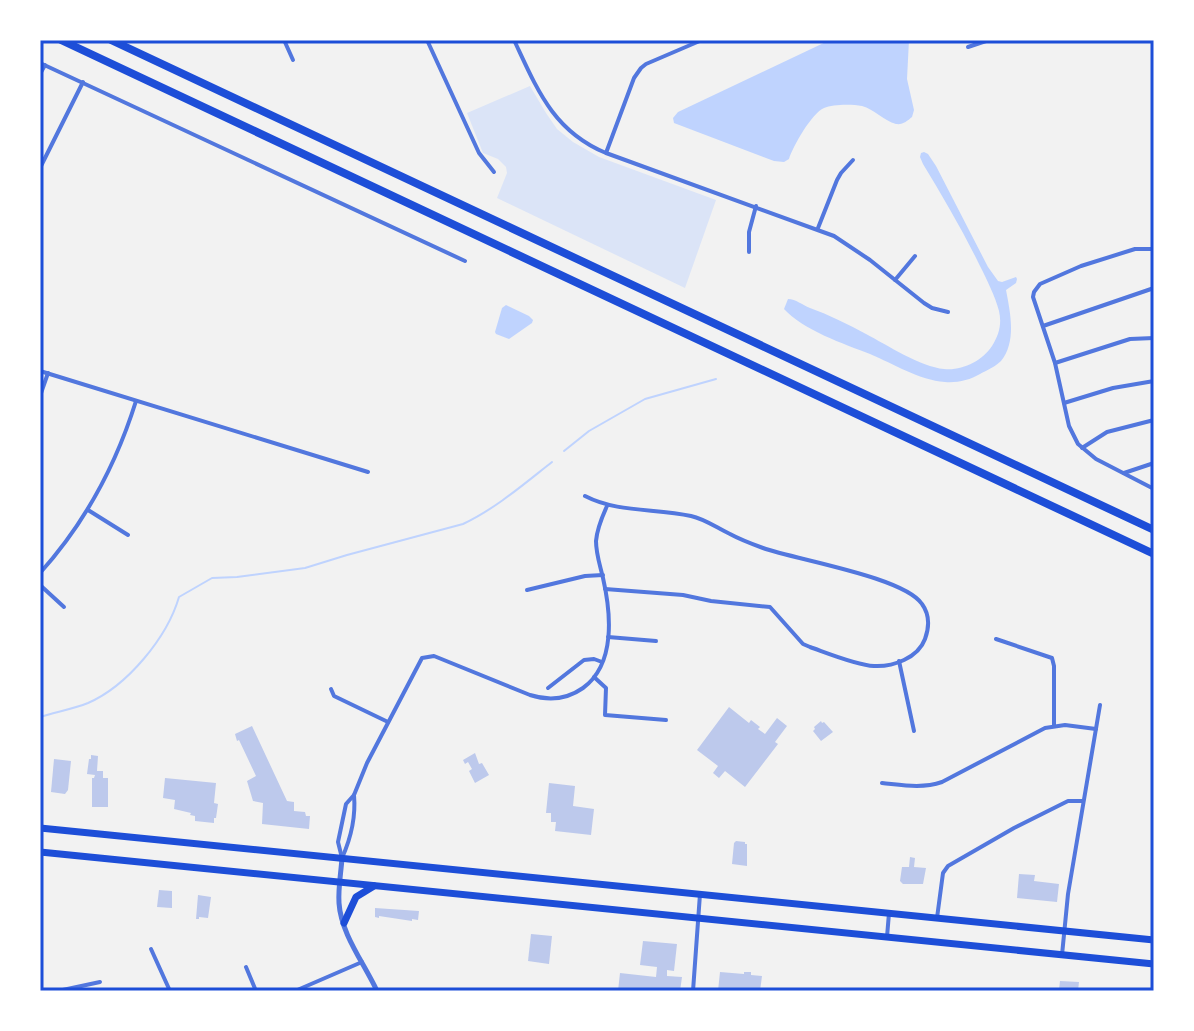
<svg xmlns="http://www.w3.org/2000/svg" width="1194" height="1031" font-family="'DejaVu Sans',sans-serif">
<rect width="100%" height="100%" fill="#f2f2f2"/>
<path fill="#dbe4f7" d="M530,86L546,113L557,129L573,142L599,157L716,200L685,288L497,198L507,173L506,167L498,159L483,153L467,113Z"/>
<g fill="#bfd3fe">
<path d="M830,40H909L907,79L914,110L912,117C907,121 903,125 896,124C884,121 874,109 862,106C852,104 833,104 824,108C812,113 793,146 789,159L784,162L774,161L674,123L673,118L678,112Z"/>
<path d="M924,152L928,154L936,166L988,267L998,281L1002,282L1016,277L1017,279L1016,283L1006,290C1010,311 1017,342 1001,361C995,367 987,370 980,374C970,380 957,383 945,382C919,380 894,364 870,354C844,344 803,330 784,309L788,299C796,299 802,305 810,308C829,315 848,324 866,334C887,345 921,367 944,369C962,371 982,361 992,346C999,335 1002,324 999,311C995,296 987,280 980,266C963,231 943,197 923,164L920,157L921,153Z"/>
<path d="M506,305L529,316L533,320L532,323L509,339L496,334L495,332L502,308Z"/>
</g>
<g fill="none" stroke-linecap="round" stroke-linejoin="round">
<g stroke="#bfd3fe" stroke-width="2">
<path d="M564,451L589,431L645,399L716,379"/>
<path d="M40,717C56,712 73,709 88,703C127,686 167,638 179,597L212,578L237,577L305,568L347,555L463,524C495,509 524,484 552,462"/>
</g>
</g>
<g fill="#bdc9ec">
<path d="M729,707L749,723L751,720L760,727L758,729L765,734L777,718L787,726L775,742L778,744L745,787L725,771L719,778L713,773L718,766L697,750Z"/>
<path d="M821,721L822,723L824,722L833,732L821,741L813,731L815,729L814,727Z"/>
<path d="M252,726L287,801L294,802V811L305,812L306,816H310L309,829L262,824L263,803L253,801L247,781L256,776L239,740L237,741L235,734Z"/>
<path d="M475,753L479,764L482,763L489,775L475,783L469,771L472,769L468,762L465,764L463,760Z"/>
<path d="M91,755L98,756L97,771H103V778H108V807H92V778H94L95,775L87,774L89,759H91Z"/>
<path d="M54,759L71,761L68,790L65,794L51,792Z"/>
<path d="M165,778L216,783L214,803L218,804L216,818H214V823L195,821V816L190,815L191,813L174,809L175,800L163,798Z"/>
<path d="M549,783L575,786L573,806L594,809L591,835L555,831L556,822H551V813H546Z"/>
<path d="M736,841L745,842V844H747V866L732,864L734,843Z"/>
<path d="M910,857L915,858L914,867L926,868L923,884H903L900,881L902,867H909Z"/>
<path d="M1019,874L1035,875L1034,881L1059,884L1057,902L1017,898Z"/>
<path d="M159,890L172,891V908L157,907Z"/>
<path d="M198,895L211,897L208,918L199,917V919H196Z"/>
<path d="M375,908L419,911L418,920L412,919V921L379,916V918L375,917Z"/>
<path d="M531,934L552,936L549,964L528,961Z"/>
<path d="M643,941L677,944L674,971L667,970V976L682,977L680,991H618L620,973L656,977L657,967L640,965Z"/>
<path d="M720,972L744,974V972H751V975L762,976L760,991H718Z"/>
<path d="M1060,981L1079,982L1078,991L1059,990Z"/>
</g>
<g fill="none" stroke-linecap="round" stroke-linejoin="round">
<g stroke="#5277de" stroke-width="4">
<path d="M284,40L293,60"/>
<path d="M427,40L479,153L494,172"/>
<path d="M514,40C537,89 553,131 606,153L834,236L870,260L924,303L932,308L948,312"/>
<path d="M968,47L989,40"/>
<path d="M40,63L465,261"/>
<path d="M40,74L45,65"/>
<path d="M606,153L634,78L641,68L646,64L702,40"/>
<path d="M40,168L83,82"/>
<path d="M818,228L837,180L841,173L853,160"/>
<path d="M1154,249H1135L1081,266L1040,284L1034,292L1033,297L1055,363L1069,426L1078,444L1096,459L1154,489"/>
<path d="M749,252V232L756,206"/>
<path d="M895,280L915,256"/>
<path d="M1043,326L1154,288"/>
<path d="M1055,363L1130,339L1154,338"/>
<path d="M40,371L368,472"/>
<path d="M40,396L48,373"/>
<path d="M1064,403L1113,388L1154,381"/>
<path d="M1082,448L1107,432L1154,420"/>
<path d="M1124,473L1154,463"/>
<path d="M585,496C618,513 655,508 691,516C705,519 717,528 730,534C741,540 752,544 763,548C797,560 904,577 922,604C930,615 929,628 925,639C918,658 893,667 874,666C856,665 827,653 810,647L803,644L770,607L711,601L683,595L605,589"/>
<path d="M88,510L128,535"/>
<path d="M40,573C85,523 116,465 136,401"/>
<path d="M40,585L64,607"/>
<path d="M527,590L585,576L603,575"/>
<path d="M608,637L656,641"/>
<path d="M996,639L1052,658L1054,666V726"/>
<path d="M899,661L914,731"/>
<path d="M594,677L606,688L605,715L666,720"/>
<path d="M548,688L584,660L594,659L602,662"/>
<path d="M331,689L334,696L388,722"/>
<path d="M882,783C902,785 922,789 942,782L1045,728L1065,725L1096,729"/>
<path d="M342,858L338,842L346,804L354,795L367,763L422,658L434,656L530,695C549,701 566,700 583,688C616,664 611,613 603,578C600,565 596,554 596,541C597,529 602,517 607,506"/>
<path d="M342,858C351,838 356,818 354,795"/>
<path d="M937,918L943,873L948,866L1014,828L1068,801H1083"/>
<path d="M887,937L889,913"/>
<path d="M151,949L170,991"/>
<path d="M1062,955L1068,894L1100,705"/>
<path d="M246,967L256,991"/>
<path d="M58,991L100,982"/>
<path d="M295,991L362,962"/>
<path d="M693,991L700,894"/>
</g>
<path stroke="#5277de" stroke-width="5" d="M342,858C341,873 338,888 339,903C341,934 364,963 377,991"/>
<g stroke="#1d4ed8" stroke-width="7">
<path d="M40,828L1154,940"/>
<path d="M40,852L1154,964"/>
<path d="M344,923L356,897L374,886"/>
</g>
<g stroke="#1d4ed8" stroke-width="8">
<path d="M61,40L1154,554"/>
<path d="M111,40L1154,530"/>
</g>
</g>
<rect width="1194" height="1031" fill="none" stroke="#ffffff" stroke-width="84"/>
<rect x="42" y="42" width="1110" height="947" fill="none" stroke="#1d4ed8" stroke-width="3"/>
</svg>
